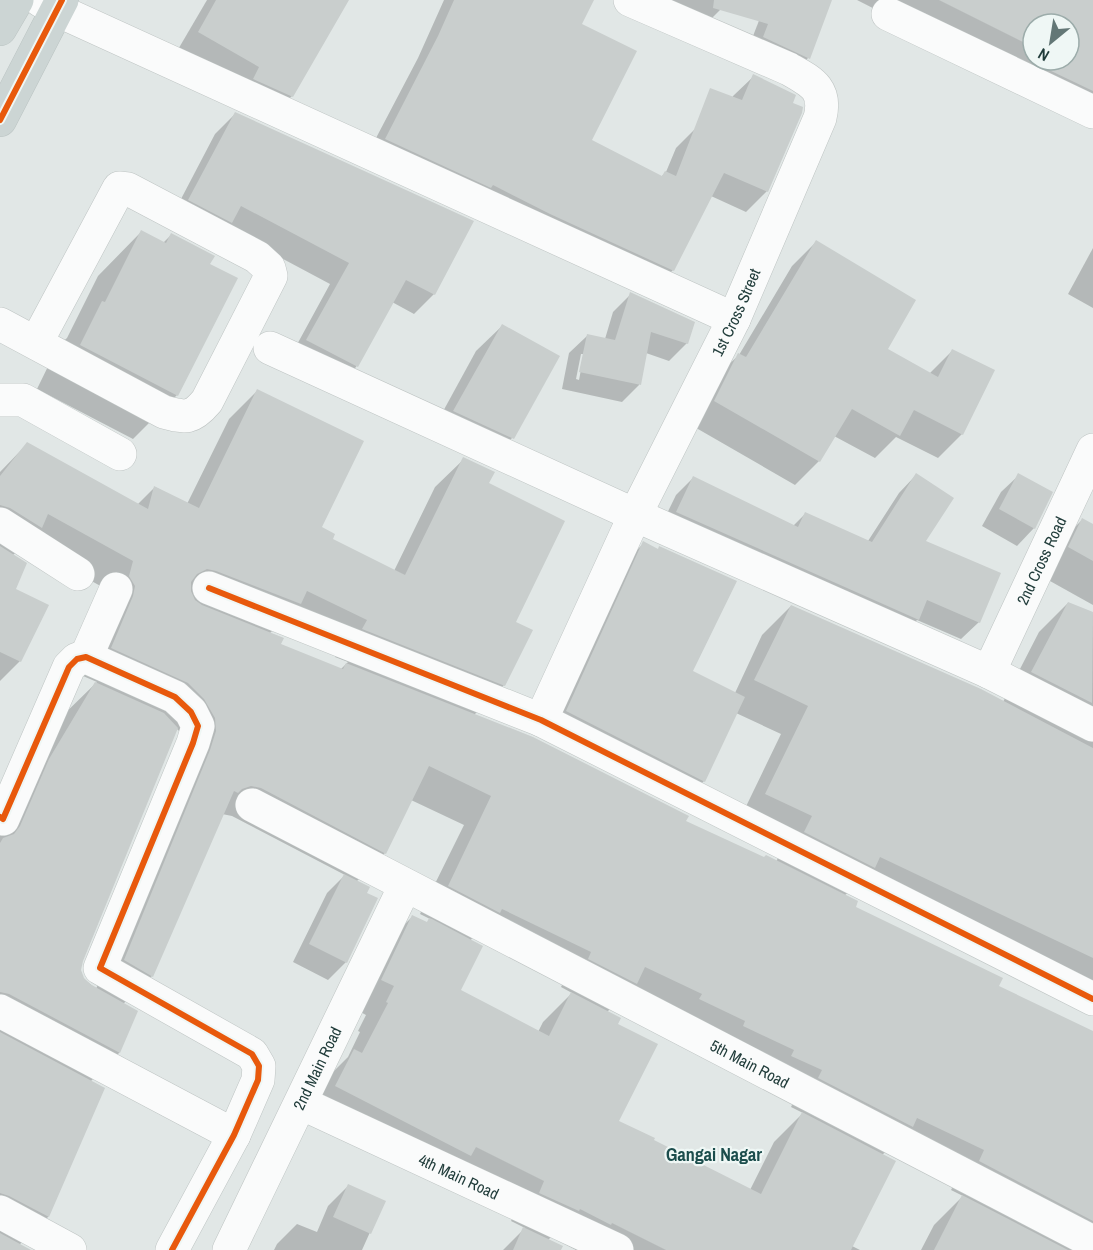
<svg xmlns="http://www.w3.org/2000/svg" width="1093" height="1250" font-family="'Archivo Narrow',sans-serif">
<rect width="100%" height="100%" fill="#e1e7e6"/>
<g fill="#0003" fill-rule="evenodd">
<path d="M207,0H332L292,96L266,122L173,58Z"/>
<path d="M444,0H557L580,24L590,141L661,177L666,172L676,148L696,128L725,115L733,96L754,76L767,191L746,212L711,196L673,270L652,291L365,159L418,58Z"/>
<path d="M630,0H723L720,10L694,36Z"/>
<path d="M767,0H830L808,58L791,76L746,54Z"/>
<path d="M857,0H1093V124L906,25ZM1033,24H1069V60H1033Z"/>
<path d="M235,114L434,294L414,314L392,302L356,367L336,387L288,361L330,284L225,228L170,220L215,134Z"/>
<path d="M141,232L163,243L171,235L208,265L177,395L133,439L37,389L58,346L67,338L98,276Z"/>
<path d="M816,242L885,349L929,374L952,351L962,434L938,458L896,437L875,458L834,436L819,461L795,485L691,425L714,378L739,355L792,266Z"/>
<path d="M1093,248V308L1068,294Z"/>
<path d="M631,294L687,343L669,361L646,353L639,385L622,402L562,389L569,353L587,336L605,339L613,312ZM581,354H584L579,380L576,379Z"/>
<path d="M502,326L512,438L487,464L429,437L476,351Z"/>
<path d="M257,391L320,528L331,540L394,571L435,487L464,459L487,484L514,623L504,685L474,715L684,821L764,859L776,862L784,845L738,823L781,734L736,713L704,781L686,798L549,729L626,561L644,543L691,672L735,693L762,635L791,606L1003,702L1039,632L1068,603L1093,614V999L854,887L844,896L854,908L998,987L1093,1032V1250H921L934,1225L963,1196L951,1190L957,1179L891,1147L882,1155L852,1246L860,1250H576L551,1237L548,1240L560,1250H503L525,1228L511,1221L517,1210L307,1115L326,1079L348,1057L360,1032L358,1031L366,1015L353,1008L384,945L412,917L426,924L430,919L420,914L464,825L411,800L385,853L356,882L346,962L328,980L293,962L327,893L345,875L232,816L222,814L152,976L123,1004L136,1012L119,1053L90,1082L103,1089L48,1217L19,1245L28,1250H0V823L55,723L97,682L83,676L105,626L106,589L24,544L12,556L20,661L0,681V472L27,444L137,505L155,487L187,504L229,419ZM282,621L339,649L335,657L348,662L340,670L279,645L269,634ZM176,728L180,732L182,780L96,989L83,978L80,969L81,960ZM473,937L564,981L561,987L572,993L543,1022L538,1032L459,991L470,941ZM621,998L795,1099L791,1107L803,1113L774,1142L750,1190L652,1141L617,1121L616,1025L607,1012Z"/>
<path d="M916,475L923,542L979,622L961,639L917,620L900,637L659,530L676,495L693,478L793,526L805,514L868,541L899,493Z"/>
<path d="M1019,475L1034,528L1017,546L982,526L1001,492Z"/>
<path d="M1082,520L1093,525V605L1041,576L1054,548Z"/>
<path d="M348,1186L384,1201L362,1250H274L277,1244L297,1224L317,1232L328,1206Z"/>
</g>
<g fill="#c9cecd">
<path d="M216,0H349L293,97L253,79L259,67L198,32Z"/>
<path d="M454,0H594L582,24L637,51L592,140L662,176L665,171L676,176L710,88L742,100L753,74L794,94L796,95L793,103L803,107L802,113L768,192L724,173L674,271L550,214L493,185L491,188L385,139L438,36Z"/>
<path d="M714,0H832L810,59L763,37L768,24L713,8Z"/>
<path d="M939,0H1093V91L1028,60L1033,51V60H1069V24H1033V47Z"/>
<path d="M235,112L474,221L435,295L406,280L358,367L306,340L349,263L241,206L232,223L188,200Z"/>
<path d="M141,230L166,243L171,233L215,256L210,264L238,278L178,396L80,345L102,301L105,302Z"/>
<path d="M816,240L916,300L888,349L938,377L952,349L995,370L963,435L914,410L900,436L852,409L820,462L714,401L738,353L746,357Z"/>
<path d="M630,292L695,322L688,344L651,332L641,385L579,372L587,334L615,340Z"/>
<path d="M502,324L560,356L514,439L453,411Z"/>
<path d="M257,389L364,441L322,527L335,534L333,539L405,575L463,457L495,472L489,483L565,521L516,622L533,630L505,686L362,629L367,620L307,591L301,604L216,571L207,569L197,574L191,582V591L195,600L202,605L284,638L281,644L343,669L346,663L533,737L689,816L686,821L764,857L766,855L858,901L856,907L1003,978L999,986L1093,1031V1221L979,1161L984,1150L917,1118L913,1127L818,1078L822,1070L791,1056L794,1050L743,1026L745,1021L699,999L702,994L645,967L637,984L588,959L591,952L502,909L500,913L448,886L491,796L429,766L386,854L261,788L251,786L242,789L238,793L234,791L153,977L124,960L210,750L216,731L215,718L204,699L188,683L111,648L133,596L135,586L129,576L133,561L48,514L42,528L10,508L0,505V476L27,442L148,509L154,486L199,508Z"/>
<path d="M916,473L954,498L926,541L1001,573L980,623L927,600L919,620L676,512L693,476L798,527L805,512L872,542Z"/>
<path d="M1018,473L1053,492L1035,529L999,509Z"/>
<path d="M1082,518L1093,524V561L1068,547Z"/>
<path d="M643,541L658,549L659,546L737,581L693,671L745,697L705,782L566,711Z"/>
<path d="M0,546L27,563L16,589L49,605L21,662L0,652Z"/>
<path d="M1068,602L1093,612L1092,703L1031,672Z"/>
<path d="M791,605L981,689L1093,748V958L880,857L875,868L804,832L812,816L765,794L808,706L754,680Z"/>
<path d="M95,682L164,713L178,728L83,961L81,970L84,978L90,984L138,1011L120,1053L9,994L0,992V843L3,838L14,834L20,826L49,759Z"/>
<path d="M344,874L370,887L367,893L378,898L347,963L309,944Z"/>
<path d="M412,915L427,922L429,918L432,919L483,946L461,990L549,1036L571,992L621,1018L618,1024L658,1044L619,1121L655,1138L654,1140L761,1194L802,1112L896,1161L851,1250H666L612,1223L611,1225L580,1209L579,1211L539,1193L544,1181L476,1147L471,1156L335,1086L354,1049L362,1053L388,1003L386,1002L394,986L381,980Z"/>
<path d="M0,1032L105,1088L49,1217L9,1196L0,1193Z"/>
<path d="M348,1184L386,1201L371,1234L333,1217Z"/>
<path d="M962,1195L1068,1250H934Z"/>
<path d="M523,1227L563,1246L561,1250H513Z"/>
<path d="M0,1233L31,1250H0Z"/>
</g>
<g fill="none" stroke-linecap="round" stroke-linejoin="round">
<defs>
<g id="street">
<path d="M40,0L57,10L734,319"/>
<path d="M888,14L1093,112"/>
<path d="M0,324L164,412C186,418 192,419 207,401L271,276L269,268L257,257L128,189L119,188L36,343"/>
<path d="M270,348L635,515L989,672L1093,725"/>
<path d="M0,400H23L120,454"/>
<path d="M0,524L78,574"/>
<path d="M209,588L541,720L1093,999"/>
<path d="M86,657L116,589"/>
<path id="s1" d="M989,672L1093,450"/>
<path id="s2" d="M541,720L635,515L734,319L820,118C827,89 812,82 789,69L630,0"/>
<path id="s3" d="M252,805L1093,1242"/>
<path d="M0,817L3,819L69,667L77,659L86,657L175,697L191,712L198,726L193,743L100,968L252,1054L259,1066L258,1080L234,1135L172,1250"/>
<path d="M0,1011L234,1135"/>
<path id="s4" d="M301,1103L617,1250"/>
<path d="M0,1212L70,1250"/>
<path id="s5" d="M229,1250L405,886"/>
</g>
<g id="primary">
<path d="M0,29L17,0"/>
<path d="M0,120L62,0"/>
</g>
</defs>
<use href="#street" stroke="#bec4c3" stroke-width="34"/>
<use href="#primary" stroke="#bbc4c3" stroke-width="34"/>
<use href="#street" stroke="#fafbfb" stroke-width="33"/>
<use href="#primary" stroke="#ccd5d4" stroke-width="33"/>
<defs>
<g id="cycleway">
<path d="M0,120L62,0"/>
<path d="M209,588L541,720L1093,999"/>
<path d="M0,817L3,819L69,667L77,659L86,657L175,697L191,712L198,726L193,743L100,968L252,1054L259,1066L258,1080L234,1135L172,1250"/>
</g>
</defs>
<use href="#cycleway" stroke="#eff7f5" stroke-width="10"/>
<use href="#cycleway" stroke="#e8590c" stroke-width="6"/>
</g>
<g text-anchor="middle" stroke-width="4.5" stroke-linejoin="round" paint-order="stroke">
<g font-size="16" fill="#1f3b39" stroke="#eff7f5">
<text dy="6" stroke="none"><textPath href="#s2" startOffset="452">1st Cross Street</textPath></text>
<text dy="6" stroke="none"><textPath href="#s1" startOffset="123">2nd Cross Road</textPath></text>
<text dy="6" stroke="none"><textPath href="#s3" startOffset="561">5th Main Road</textPath></text>
<text dy="6" stroke="none"><textPath href="#s5" startOffset="202">2nd Main Road</textPath></text>
<text dy="6" stroke="none"><textPath href="#s4" startOffset="174">4th Main Road</textPath></text>
</g>
<g font-size="18" font-weight="bold" fill="#1b4d4c" stroke="#eff7f5">
<text x="714" y="1161">Gangai Nagar</text>
</g>
</g>
<g transform="translate(1051 42) rotate(210)"><circle r="28" fill="#eff7f5" stroke="#9cacaa" stroke-width="1.5"/>
<path d="M0-4.5L10 22L0 15L-10 22Z" fill="#637776"/>
<text y="-9" font-size="16" font-weight="bold" text-anchor="middle" fill="#1f3b39">N</text>
</g>
</svg>
